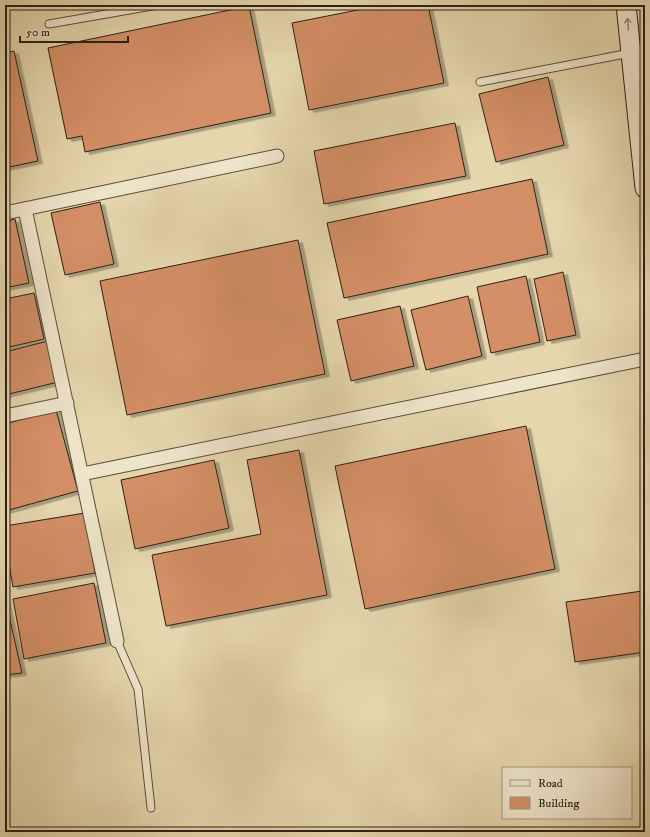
<svg xmlns="http://www.w3.org/2000/svg" width="650" height="837" font-family="'IM FELL DW Pica',serif">
<defs>
<filter id="shadow"><feDropShadow dx="4.5" dy="2.5" stdDeviation="0" flood-color="#0004"/></filter>
</defs>
<rect width="100%" height="100%" fill="#e5d6ae"/>
<filter id="stains"><feTurbulence type="fractalNoise" baseFrequency=".005" numOctaves="4"/><feColorMatrix values="0 0 0 0 .2 0 0 0 0 .09 0 0 0 0 .02 0 0 0 .5 -.17"/></filter>
<radialGradient id="worn" r=".72"><stop offset=".6" stop-color="#630" stop-opacity="0"/><stop offset="1" stop-color="#630" stop-opacity=".3"/></radialGradient>
<g fill="#d48f66" stroke="#2a2117" filter="url(#shadow)">
<path d="M383,5H428L444,83L309,110L292,23Z"/>
<path d="M249,6L271,113L85,152L82,136L67,139L48,48Z"/>
<path d="M14,51L38,161L5,168V53Z"/>
<path d="M548,77L564,145L496,162L479,94Z"/>
<path d="M455,123L466,176L324,204L314,151Z"/>
<path d="M532,179L548,254L344,298L327,223Z"/>
<path d="M100,202L114,264L65,275L51,213Z"/>
<path d="M15,219L29,283L5,288V222Z"/>
<path d="M298,240L325,374L127,415L100,281Z"/>
<path d="M563,272L576,335L547,341L534,279Z"/>
<path d="M526,276L540,342L491,353L477,287Z"/>
<path d="M34,293L44,339L5,348V299Z"/>
<path d="M468,296L482,356L426,370L411,310Z"/>
<path d="M400,306L414,366L351,381L337,320Z"/>
<path d="M48,341L58,382L5,395V352Z"/>
<path d="M56,410L78,491L5,511V424Z"/>
<path d="M526,426L555,569L365,609L335,466Z"/>
<path d="M299,450L327,595L166,626L152,555L261,534L247,460Z"/>
<path d="M214,460L229,528L135,549L121,480Z"/>
<path d="M85,513L95,573L13,587L5,541V526Z"/>
<path d="M94,583L106,643L24,659L13,599Z"/>
<path d="M642,591L645,613V652L575,662L566,602Z"/>
<path d="M5,598L22,673L5,675Z"/>
</g>
<g fill="none" stroke-linecap="round" stroke-linejoin="round">
<defs>
<g id="service">
<path d="M49,24L158,5"/>
<path d="M480,82L630,53"/>
<path d="M117,641L138,689L151,808"/>
</g>
<g id="minor">
<path d="M25,209L117,641"/>
<path d="M5,213L277,156"/>
<path d="M5,416L67,403"/>
<path d="M82,474L645,359"/>
</g>
<path id="secondary" d="M626,5L645,188"/>
</defs>
<use href="#service" stroke="#594e3d" stroke-width="9"/>
<use href="#minor" stroke="#594e3d" stroke-width="15"/>
<use href="#secondary" stroke="#2a2117" stroke-width="21"/>
<use href="#service" stroke="#eee4ca" stroke-width="7"/>
<use href="#minor" stroke="#eee4ca" stroke-width="13"/>
<use href="#secondary" stroke="#eee4ca" stroke-width="19"/>
</g>
<defs><path id="oneway-shaft" d="M-6 0H5M1.5-3L5.5 0L1.5 3" fill="none" stroke-width="1.6" stroke-linecap="round" stroke-linejoin="round"/></defs>
<use stroke="#968c79" href="#oneway-shaft" transform="translate(628 24) rotate(-95)"/>
<rect width="650" height="837" fill="none" stroke="#e5d6ae" stroke-width="20"/>
<rect x="6" y="6" width="638" height="825" fill="none" stroke="#2a2117" stroke-width="2"/>
<rect x="10" y="10" width="630" height="817" fill="none" stroke="#2a2117"/>
<rect x="502" y="767" width="130" height="52" fill="#eee4ca" stroke="#a09682"/>
<rect x="510" y="780" width="20" height="6" fill="#eee4ca" stroke="#a09682"/>
<text x="538" y="787" font-size="12" fill="#2a2117">Road</text>
<rect x="510" y="797" width="20" height="12" fill="#d48f66" stroke="#a09682"/>
<text x="538" y="807" font-size="12" fill="#2a2117">Building</text>
<path d="M20 36v6h108v-6" fill="none" stroke="#2a2117" stroke-width="2"/>
<text x="26" y="36" font-size="12" fill="#2a2117" stroke="#eee4ca" stroke-width="3" paint-order="stroke">50 m</text>
<rect width="100%" height="100%" filter="url(#stains)"/>
<rect width="100%" height="100%" fill="url(#worn)"/>
</svg>
